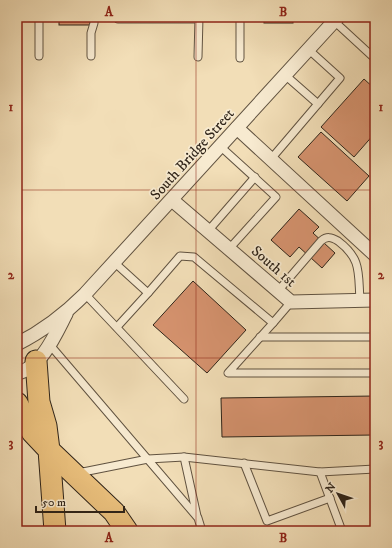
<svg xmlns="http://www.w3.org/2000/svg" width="392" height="548" font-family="'IM FELL DW Pica',serif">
<rect width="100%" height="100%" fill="#f2deb7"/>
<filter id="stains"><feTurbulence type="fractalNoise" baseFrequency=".005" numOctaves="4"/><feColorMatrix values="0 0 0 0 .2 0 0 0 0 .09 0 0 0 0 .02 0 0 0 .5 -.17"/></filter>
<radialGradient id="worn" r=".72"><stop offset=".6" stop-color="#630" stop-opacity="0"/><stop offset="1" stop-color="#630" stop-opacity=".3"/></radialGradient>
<g fill="#d5926e" stroke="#2f2419">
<rect x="59" y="17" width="31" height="8"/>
<rect x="264" y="17" width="29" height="6"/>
<path d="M364,79L375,89V133L354,157L321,127Z"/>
<path d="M321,132L369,176L347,201L298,157Z"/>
<path d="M299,209L319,227L313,233L335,253L322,268L299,247L290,257L271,240Z"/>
<path d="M193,281L246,330L207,373L153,325Z"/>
<path d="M375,396V435L222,437L221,398Z"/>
</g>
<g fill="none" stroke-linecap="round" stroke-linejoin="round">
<defs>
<g id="lane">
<path d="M118,19H199"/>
<path d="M334,21L372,56L375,53"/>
<path d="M39,56V17"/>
<path d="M91,56V33L94,23V17"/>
<path d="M198,57L199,17"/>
<path d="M240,58V17"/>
<path d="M285,75L318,104"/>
<path d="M221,147L276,197L229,249"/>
<path d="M271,159L340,78L308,49"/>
<path d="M208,231L255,177"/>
<path d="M115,263L148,293L180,256L194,257L273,323L291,302"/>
<path d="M278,291L321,241C327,236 331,237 338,241C362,259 358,273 360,300"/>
<path d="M85,294L184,399"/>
<path d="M273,323L228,373H375"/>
<path d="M117,327L148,293"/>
<path d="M260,337H375"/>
<path d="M50,345L198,518L202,531"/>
<path d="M184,457L320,472L375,469"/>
<path d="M244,463L267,521L330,498"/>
<path d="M320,472L342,531"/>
<path d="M78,473L148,459L184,457L197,516"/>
</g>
<g id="street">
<path d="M237,128L375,255"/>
<path d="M172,200L291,302L375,300"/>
<path d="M17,344C43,331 64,315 85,294L338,17"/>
<path d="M17,373C41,369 56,333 66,314"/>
</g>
<g id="primary">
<path d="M36,361L39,402L46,426L49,450L114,512L127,531"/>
<path d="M17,403L32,432L49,450L55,531"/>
</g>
</defs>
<use href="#lane" stroke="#605240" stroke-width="9"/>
<use href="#street" stroke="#605240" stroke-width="15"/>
<use href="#primary" stroke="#2f2419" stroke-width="23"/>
<use href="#lane" stroke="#f7ead0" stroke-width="7"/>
<use href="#street" stroke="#f7ead0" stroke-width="13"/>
<use href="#primary" stroke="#e9bf7c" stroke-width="21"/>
</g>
<path fill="none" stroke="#8f2418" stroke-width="1" stroke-opacity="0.55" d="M196,17V531M17,190H375M17,358H375"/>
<g text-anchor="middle" stroke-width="3.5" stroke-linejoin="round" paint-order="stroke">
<g font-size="15" fill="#2f2419" stroke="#f7ead0">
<text transform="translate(192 154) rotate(-48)" y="5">South Bridge Street</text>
<text transform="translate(274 266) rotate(41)" y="5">South 1st</text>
</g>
</g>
<rect width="392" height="548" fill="none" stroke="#f2deb7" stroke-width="44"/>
<g transform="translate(338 494) rotate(310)" stroke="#f7ead0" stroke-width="3" paint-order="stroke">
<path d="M0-3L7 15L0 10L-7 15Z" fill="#2f2419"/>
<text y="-6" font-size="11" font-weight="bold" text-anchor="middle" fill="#2f2419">N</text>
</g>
<path d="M36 506v6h88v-6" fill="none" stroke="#2f2419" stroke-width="2"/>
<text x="42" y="506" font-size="12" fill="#2f2419" stroke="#f7ead0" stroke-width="3" paint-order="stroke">50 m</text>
<rect x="22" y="22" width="348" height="504" fill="none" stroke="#8f2418" stroke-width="1.5"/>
<g font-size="13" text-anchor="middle" font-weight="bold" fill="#8f2418">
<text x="109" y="16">A</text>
<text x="283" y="16">B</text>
<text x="11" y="111">1</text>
<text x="381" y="111">1</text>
<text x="11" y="279">2</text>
<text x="381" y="279">2</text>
<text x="11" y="447">3</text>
<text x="381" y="447">3</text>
<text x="109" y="542">A</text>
<text x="283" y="542">B</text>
</g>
<rect width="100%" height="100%" filter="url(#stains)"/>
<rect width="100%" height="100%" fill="url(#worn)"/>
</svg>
